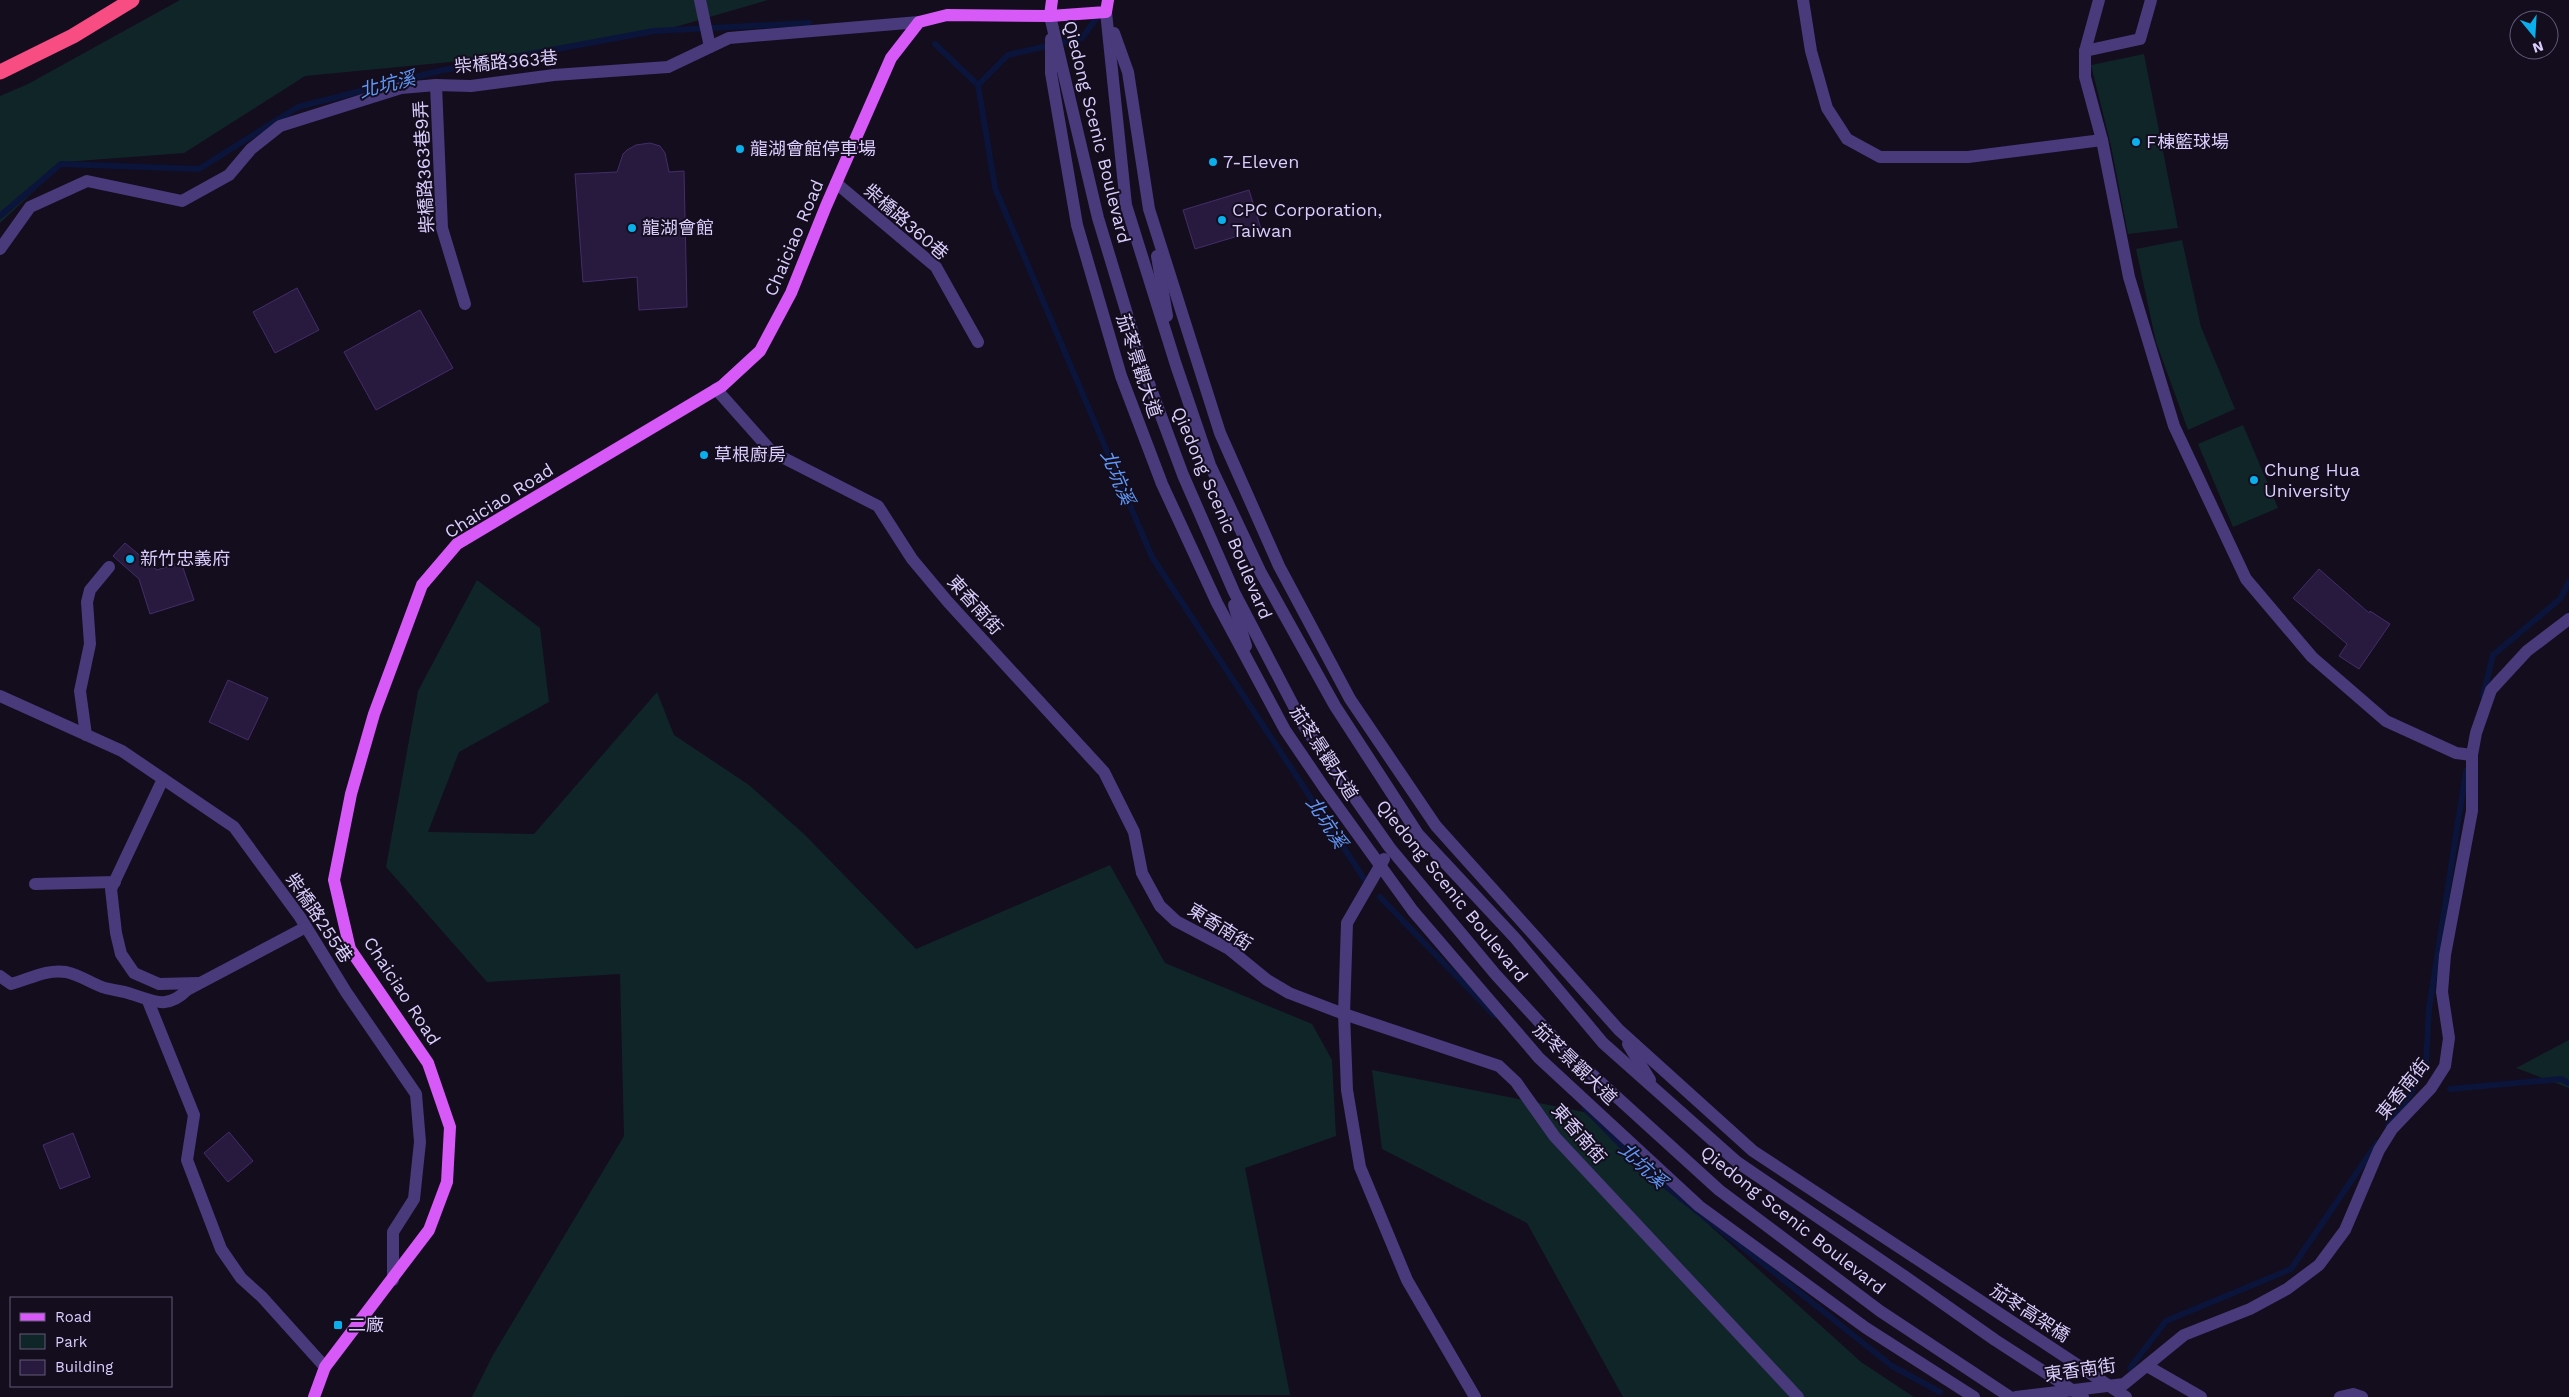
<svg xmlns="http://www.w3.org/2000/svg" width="2569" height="1397" font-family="'Work Sans','Noto Sans TC',sans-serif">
<rect width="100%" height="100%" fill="#130d1e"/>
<g fill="#102528">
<path d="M180,0H779H768L644,36L471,60L305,76L184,153L65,162L0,223V96L28,84Z"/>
<path d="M2144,54L2178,228L2128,234L2111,146L2091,65Z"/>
<path d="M2182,240L2201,327L2235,409L2188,430L2156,342L2136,249Z"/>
<path d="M2243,425L2278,508L2233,527L2198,444Z"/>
<path d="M477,580L540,628L549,702L459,752L428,832L534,834L657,692L674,735L749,785L805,835L916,949L1110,865L1165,963L1312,1024L1332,1060L1336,1136L1245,1168L1290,1395L472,1397L493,1355L624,1136L620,974L487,982L386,867L418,691Z"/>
<path d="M2569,1040V1088L2516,1068Z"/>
<path d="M1372,1070L1584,1112L1861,1362L1914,1397H1623L1527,1223L1382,1149Z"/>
</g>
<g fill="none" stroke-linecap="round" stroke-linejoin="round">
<g stroke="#0b143a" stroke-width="6">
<path d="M935,44L978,85L995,188L1152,557L1367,883"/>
<path d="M978,85L1008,55L1082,38L1100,13"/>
<path d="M0,216L61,164L199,169L298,107L439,71L654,31L809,23"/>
<path d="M2483,696L2493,655L2560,599L2569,582"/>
<path d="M1380,897L1494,1015"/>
<path d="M2450,1089L2561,1079L2569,1083"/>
<path d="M1585,1108L1644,1169L1892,1366L1940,1392"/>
<path d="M2388,1126L2411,1093L2426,1062L2429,1009L2466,771"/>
<path d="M2130,1368L2166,1321L2291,1269L2377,1143"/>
</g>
</g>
<g fill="#281a3e" stroke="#432d69">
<path d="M650,143L660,146L665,153L669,172L684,171L687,307L639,310L637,277L583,282L575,174L617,172L623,154L627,150L636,145Z"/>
<path d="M1249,190L1261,229L1195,249L1183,210Z"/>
<path d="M297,288L319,330L275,353L253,312Z"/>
<path d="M420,310L453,368L376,410L344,352Z"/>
<path d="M125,543L157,570L181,562L194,600L150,614L139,579L113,556Z"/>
<path d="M2319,569L2369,613L2370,611L2390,624L2359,669L2339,656L2347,644L2293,598Z"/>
<path d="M228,680L268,698L248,740L209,722Z"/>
<path d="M229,1132L253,1161L228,1182L204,1153Z"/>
<path d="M73,1133L90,1177L60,1189L43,1145Z"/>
</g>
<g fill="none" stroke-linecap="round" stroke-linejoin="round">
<g stroke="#483a7b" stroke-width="12">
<path d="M700,0L710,47"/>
<path d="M1803,0L1811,51L1827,108L1847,139L1880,157H1968L2102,140"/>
<path d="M2099,0L2085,51V77L2102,140L2129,277L2174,426L2246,579L2312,657L2386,721L2456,753L2472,755"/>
<path d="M1106,12L1126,205L1176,365L1210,465L1261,573L1335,706L1418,834L1515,938L1603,1043L1737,1162L1904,1276"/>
<path d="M1050,16L1098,218L1144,370L1183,475L1234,592L1304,726L1390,848L1496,975L1565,1050L1719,1190L1880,1311L2010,1397"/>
<path d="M1114,33L1128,72L1149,209L1220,433L1279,566L1350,699L1436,826L1619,1030L1753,1151L1914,1257"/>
<path d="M1051,39V73L1077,225L1121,376L1162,484L1217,603L1285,730L1325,789L1413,911L1539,1058L1699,1206L1866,1328L1974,1397"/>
<path d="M2085,51L2140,39L2151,0"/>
<path d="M436,85L442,228L465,304"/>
<path d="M836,183L936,267L978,342"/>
<path d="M0,249L30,207L87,181L182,201L229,175L251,149L280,126L401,88L436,85L471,86L554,75L668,67L729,38L919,22"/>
<path d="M1157,256L1167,316"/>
<path d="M716,389L772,452L878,506L912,559L948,602L1104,772L1134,832L1142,873L1160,906L1176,921L1229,949L1267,980L1289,993L1344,1014L1499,1066L1516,1082L1555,1137L1798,1397"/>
<path d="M1234,605L1246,646"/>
<path d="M0,696L122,751L234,827L300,917L346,992L416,1094L420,1142L414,1199L393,1232V1280"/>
<path d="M86,735L80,691L90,644L87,602L90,590L109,567"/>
<path d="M163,779L111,889L116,933L121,954L134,973L159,984L198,983"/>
<path d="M1384,859L1347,923L1344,1014L1347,1090L1360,1167L1407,1280L1475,1397"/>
<path d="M35,884L115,882"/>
<path d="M0,976L11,984C30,979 46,969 66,972C80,975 89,982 102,987C110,990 119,990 128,993C152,1000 166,1011 187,990L306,927"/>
<path d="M148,1001L194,1115L187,1160L221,1249L241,1278L262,1297L325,1367"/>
<path d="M1628,1044L1650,1080"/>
<path d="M2147,1366L2201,1397"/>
<path d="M2016,1397L2124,1384L2184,1335L2250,1309L2287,1289L2319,1265L2345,1230L2379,1150L2392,1129L2431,1088L2445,1066L2449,1038L2442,992L2445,955L2472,811V755L2476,733L2491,690L2527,651L2569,619"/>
<path d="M2340,1397L2353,1394L2362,1397"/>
</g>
<g stroke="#d759f8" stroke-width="12">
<path d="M1050,16L1052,0"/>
<path d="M314,1397L325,1367L429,1230L447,1182L450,1127L428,1063L350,949L334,880L351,794L374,714L422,585L457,544L722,386L760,351L791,293L826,206L891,58L919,22L947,15L1050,16L1106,12L1108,0"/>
</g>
<path stroke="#f74d82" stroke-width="15" d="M0,72L73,36L132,0"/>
<g stroke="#483a7b" stroke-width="12">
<path d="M1914,1257L2126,1397"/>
<path d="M1904,1276L1995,1340L2083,1397"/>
</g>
</g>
<g fill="#0aafeb" stroke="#130d1e" stroke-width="2">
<circle cx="2136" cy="142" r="5"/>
<circle cx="740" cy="149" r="5"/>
<circle cx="1213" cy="162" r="5"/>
<circle cx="1222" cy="220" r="5"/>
<circle cx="632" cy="228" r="5"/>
<circle cx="704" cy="455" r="5"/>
<circle cx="2254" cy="480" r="5"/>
<circle cx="130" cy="559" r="5"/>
<rect x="333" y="1320" width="10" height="10" rx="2.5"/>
</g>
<g text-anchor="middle" stroke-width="4" stroke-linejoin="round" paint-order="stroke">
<g font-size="18" fill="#dacdfd" stroke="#130d1e">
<text transform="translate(506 62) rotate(-5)" y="6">柴橋路363巷</text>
<text transform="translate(1097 132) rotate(76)" y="6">Qiedong Scenic Boulevard</text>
<text transform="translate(424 167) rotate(-93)" y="6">柴橋路363巷9弄</text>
<text transform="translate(906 222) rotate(41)" y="6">柴橋路360巷</text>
<text transform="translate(794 238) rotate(-67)" y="6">Chaiciao Road</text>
<text transform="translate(1139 366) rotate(72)" y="6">茄苳景觀大道</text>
<text transform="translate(499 501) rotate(-32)" y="6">Chaiciao Road</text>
<text transform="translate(1222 513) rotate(67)" y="6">Qiedong Scenic Boulevard</text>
<text transform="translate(975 605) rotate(48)" y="6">東香南街</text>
<text transform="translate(1324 753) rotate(57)" y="6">茄苳景觀大道</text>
<text transform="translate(1452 891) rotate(51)" y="6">Qiedong Scenic Boulevard</text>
<text transform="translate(319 918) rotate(56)" y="6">柴橋路255巷</text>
<text transform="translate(1220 927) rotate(32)" y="6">東香南街</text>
<text transform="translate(402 991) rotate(57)" y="6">Chaiciao Road</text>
<text transform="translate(1575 1064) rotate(44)" y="6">茄苳景觀大道</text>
<text transform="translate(2403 1089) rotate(-51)" y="6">東香南街</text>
<text transform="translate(1579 1134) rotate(49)" y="6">東香南街</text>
<text transform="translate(1793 1220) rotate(38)" y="6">Qiedong Scenic Boulevard</text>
<text transform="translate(2030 1313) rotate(33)" y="6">茄苳高架橋</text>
<text transform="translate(2080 1370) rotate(-8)" y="6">東香南街</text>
</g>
<g font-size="18" fill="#dacdfd" stroke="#130d1e" text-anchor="start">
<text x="2146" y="148">F棟籃球場</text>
<text x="750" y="155">龍湖會館停車場</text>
<text x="1223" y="168">7-Eleven</text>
<text x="1232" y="216">CPC Corporation,<tspan x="1232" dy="21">Taiwan</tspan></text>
<text x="642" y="234">龍湖會館</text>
<text x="714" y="461">草根廚房</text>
<text x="2264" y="476">Chung Hua<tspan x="2264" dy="21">University</tspan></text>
<text x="140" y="565">新竹忠義府</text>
<text x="348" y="1331">二廠</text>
</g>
<g font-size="19" font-style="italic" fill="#5f98f8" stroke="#130d1e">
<text transform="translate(387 84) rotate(-14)" y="7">北坑溪</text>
<text transform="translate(1118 477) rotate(67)" y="7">北坑溪</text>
<text transform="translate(1327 822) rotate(57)" y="7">北坑溪</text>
<text transform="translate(1643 1165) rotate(43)" y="7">北坑溪</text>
</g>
</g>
<rect x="10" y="1297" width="162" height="90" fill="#130d1e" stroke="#635a77"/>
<rect x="20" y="1313" width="25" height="8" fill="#d759f8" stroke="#635a77"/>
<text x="55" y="1322" font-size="15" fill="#dacdfd">Road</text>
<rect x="20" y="1334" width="25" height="15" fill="#102528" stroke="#635a77"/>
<text x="55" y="1347" font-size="15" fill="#dacdfd">Park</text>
<rect x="20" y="1360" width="25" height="15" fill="#281a3e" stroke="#635a77"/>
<text x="55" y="1372" font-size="15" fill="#dacdfd">Building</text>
<g transform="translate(2534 35) rotate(162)"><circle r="24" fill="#130d1e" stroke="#635a77"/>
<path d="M0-4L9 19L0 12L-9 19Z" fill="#0aafeb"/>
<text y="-8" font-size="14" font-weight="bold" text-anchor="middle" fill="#dacdfd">N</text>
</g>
</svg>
